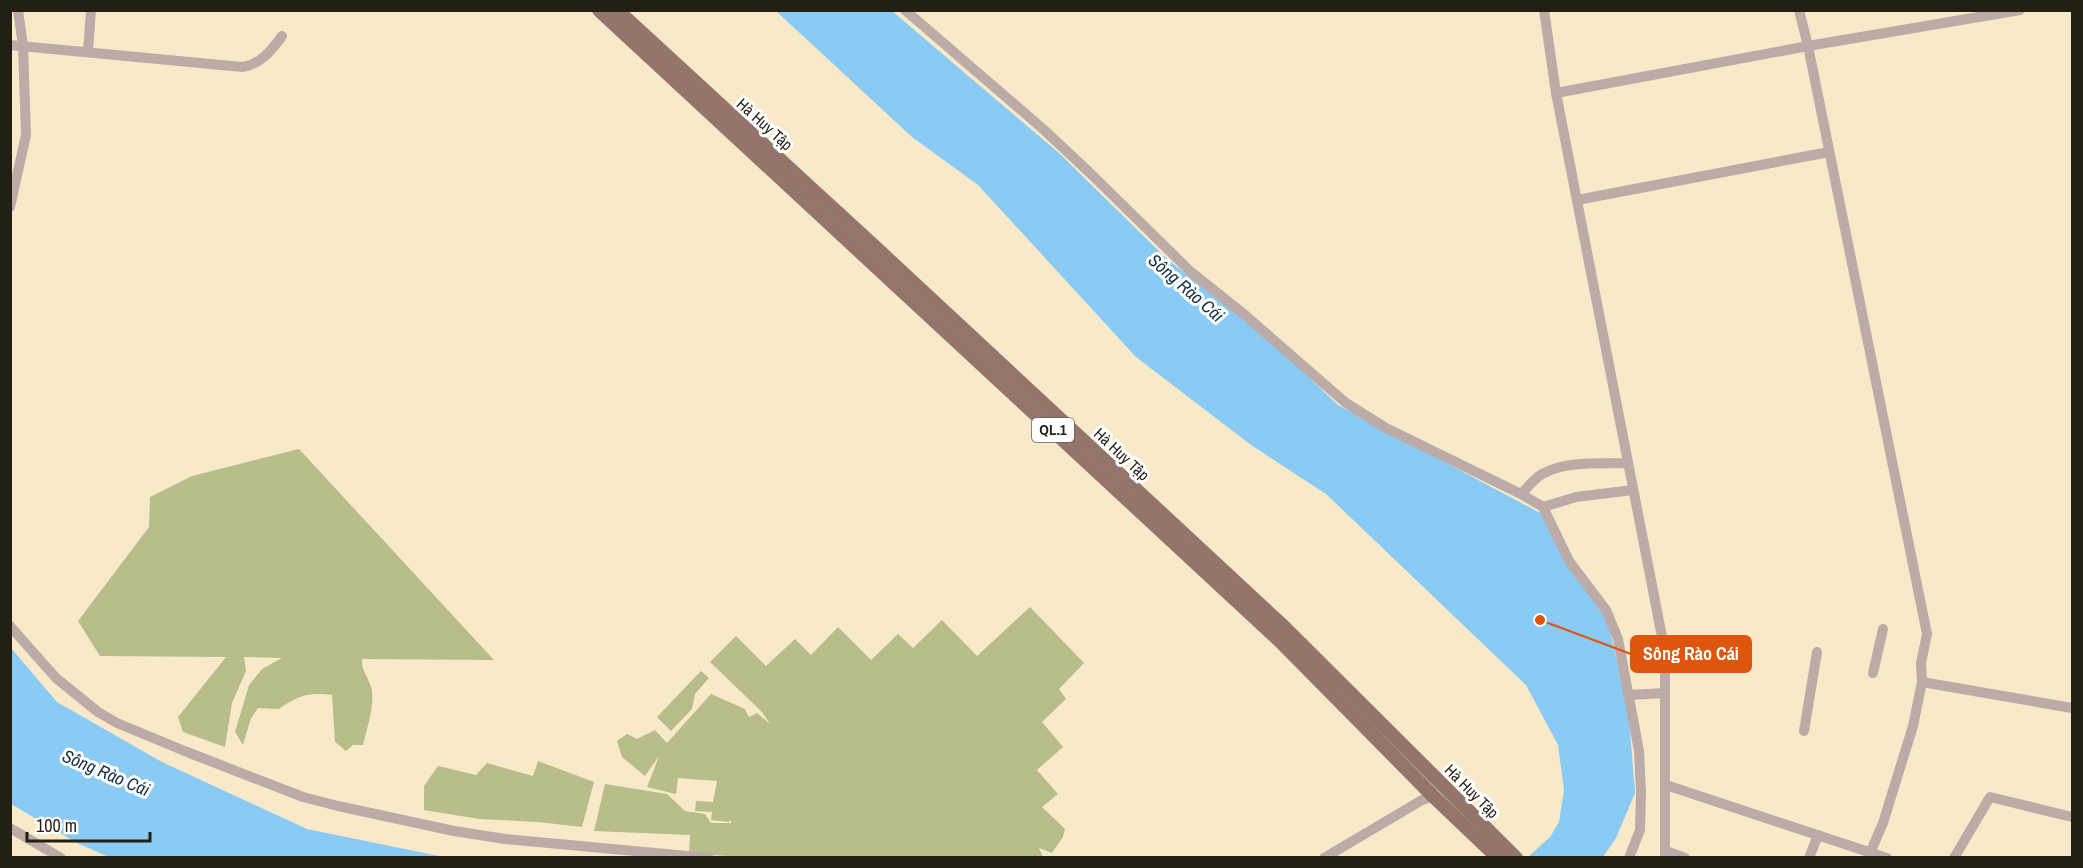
<svg xmlns="http://www.w3.org/2000/svg" width="2083" height="868" font-family="'Archivo Narrow',sans-serif">
<rect width="100%" height="100%" fill="#f8eac8"/>
<g fill="#b7be89">
<path d="M299,449L494,660L362,659C361,671 370,679 372,691C374,709 367,728 363,745H353L346,751L335,742L332,695C309,692 298,695 279,709L258,708L251,718L243,745L235,732L249,685L262,669L282,658L244,657L246,671L232,703L225,747L183,732L178,717L226,657L100,656L78,621L149,527L150,497L192,476Z"/>
<path d="M1030,607L1084,663L1059,689L1066,699L1042,722L1063,747L1037,770L1058,794L1042,807L1065,829L1063,837L1052,853L1039,848L1043,857L769,858L689,854L690,835L594,831L605,784L667,794L685,811L705,814L711,823H731V820L729,822L711,820L712,812L695,811L696,801L713,802L717,781L678,778L676,794L647,787L659,756L645,776L622,757L617,741L627,734L637,739L655,730L667,743L711,694L745,709L749,717L757,713L770,724L762,712L710,662L736,636L766,666L795,639L811,655L838,627L871,660L898,634L913,648L942,620L977,656Z"/>
<path d="M701,671L709,678L695,694L692,709L671,731L657,717Z"/>
<path d="M538,761L594,782L582,827L538,822L479,819L424,810V786L438,766L476,775L487,763L533,776Z"/>
</g>
<g fill="#8acbf5">
<path d="M776,11H892L1059,153L1166,258L1272,342L1338,405L1544,515L1607,619L1628,705L1635,793L1616,838L1603,857H1528L1550,837L1559,822L1564,790L1558,745L1526,685L1326,494L1251,445L1136,357L978,185L912,137Z"/>
<path d="M11,648L57,702L162,762L307,829L444,857L111,858L77,843L11,804Z"/>
</g>
<g fill="none" stroke-linecap="round" stroke-linejoin="round">
<g stroke="#bcaba6" stroke-width="10">
<path d="M905,10L1043,129L1089,172L1191,272L1245,315L1346,403L1386,428L1521,494L1543,507L1569,561L1606,610L1618,639L1639,751L1641,792L1640,830L1629,858"/>
<path d="M1544,10L1556,93"/>
<path d="M1799,10L1808,46L1927,634L1921,663L1922,682L1913,726L1883,823L1868,858"/>
<path d="M10,45L242,67C260,65 272,50 282,36"/>
<path d="M88,51L91,10"/>
<path d="M1577,200L1829,152"/>
<path d="M10,207L26,135L23,46L18,10"/>
<path d="M1521,494C1528,487 1534,479 1542,474C1567,460 1601,464 1628,463"/>
<path d="M1543,507L1576,497L1633,490"/>
<path d="M10,626L56,678L98,712L117,723L187,752L303,797L338,806L454,831L505,839L709,858"/>
<path d="M1873,673L1883,629"/>
<path d="M1922,682L2072,708"/>
<path d="M1629,695L1665,693"/>
<path d="M1804,731L1817,652"/>
<path d="M1666,785L1887,858"/>
<path d="M10,828L61,858"/>
<path d="M1666,851L1685,858"/>
<path d="M1324,858L1422,800L1433,796"/>
<path d="M1665,858V652L1556,93L1808,46L2020,10"/>
<path d="M1809,858L1818,835"/>
<path d="M1954,858L1990,797L2072,817"/>
</g>
<g stroke="#93756c" stroke-width="14">
<path d="M599,10L1281,642L1433,796L1498,858"/>
<path d="M617,10L875,247L1284,627L1516,858"/>
</g>
</g>
<g text-anchor="middle" stroke-width="6" stroke-linejoin="round" paint-order="stroke">
<rect fill="#fff" stroke="#66625a" stroke-width="1.5" x="1032" y="418" width="42" height="24" rx="4.5"/>
<g font-size="15" font-weight="bold" fill="#241f13">
<text x="1053" y="435">QL.1</text>
</g>
<g font-size="16" fill="#241f13" stroke="#fff">
<text transform="translate(765 124) rotate(42)" y="6">Hà Huy Tập</text>
<text transform="translate(1122 454) rotate(43)" y="6">Hà Huy Tập</text>
<text transform="translate(1472 791) rotate(45)" y="6">Hà Huy Tập</text>
</g>
<g font-size="18" font-style="italic" fill="#153244" stroke="#fff">
<text transform="translate(1186 288) rotate(41)" y="6">Sông Rào Cái</text>
<text transform="translate(106 773) rotate(23)" y="6">Sông Rào Cái</text>
</g>
</g>
<path fill="none" stroke="#de560c" stroke-width="2" d="M1540 620L1631 654"/>
<circle fill="#de560c" stroke="#fff" stroke-width="2" cx="1540" cy="620" r="6"/>
<rect fill="#de560c" stroke="#de560c" stroke-width="2" x="1631" y="636" width="120" height="36" rx="6"/>
<g font-size="18" text-anchor="middle" font-weight="bold" fill="#fff">
<text x="1691" y="660">Sông Rào Cái</text>
</g>
<rect width="2083" height="868" fill="none" stroke="#241f13" stroke-width="24"/>
<path d="M27 832v9h123v-9" fill="none" stroke="#241f13" stroke-width="3"/>
<text x="36" y="832" font-size="18" fill="#241f13" stroke="#ffffff" stroke-width="4.5" paint-order="stroke">100 m</text>
</svg>
